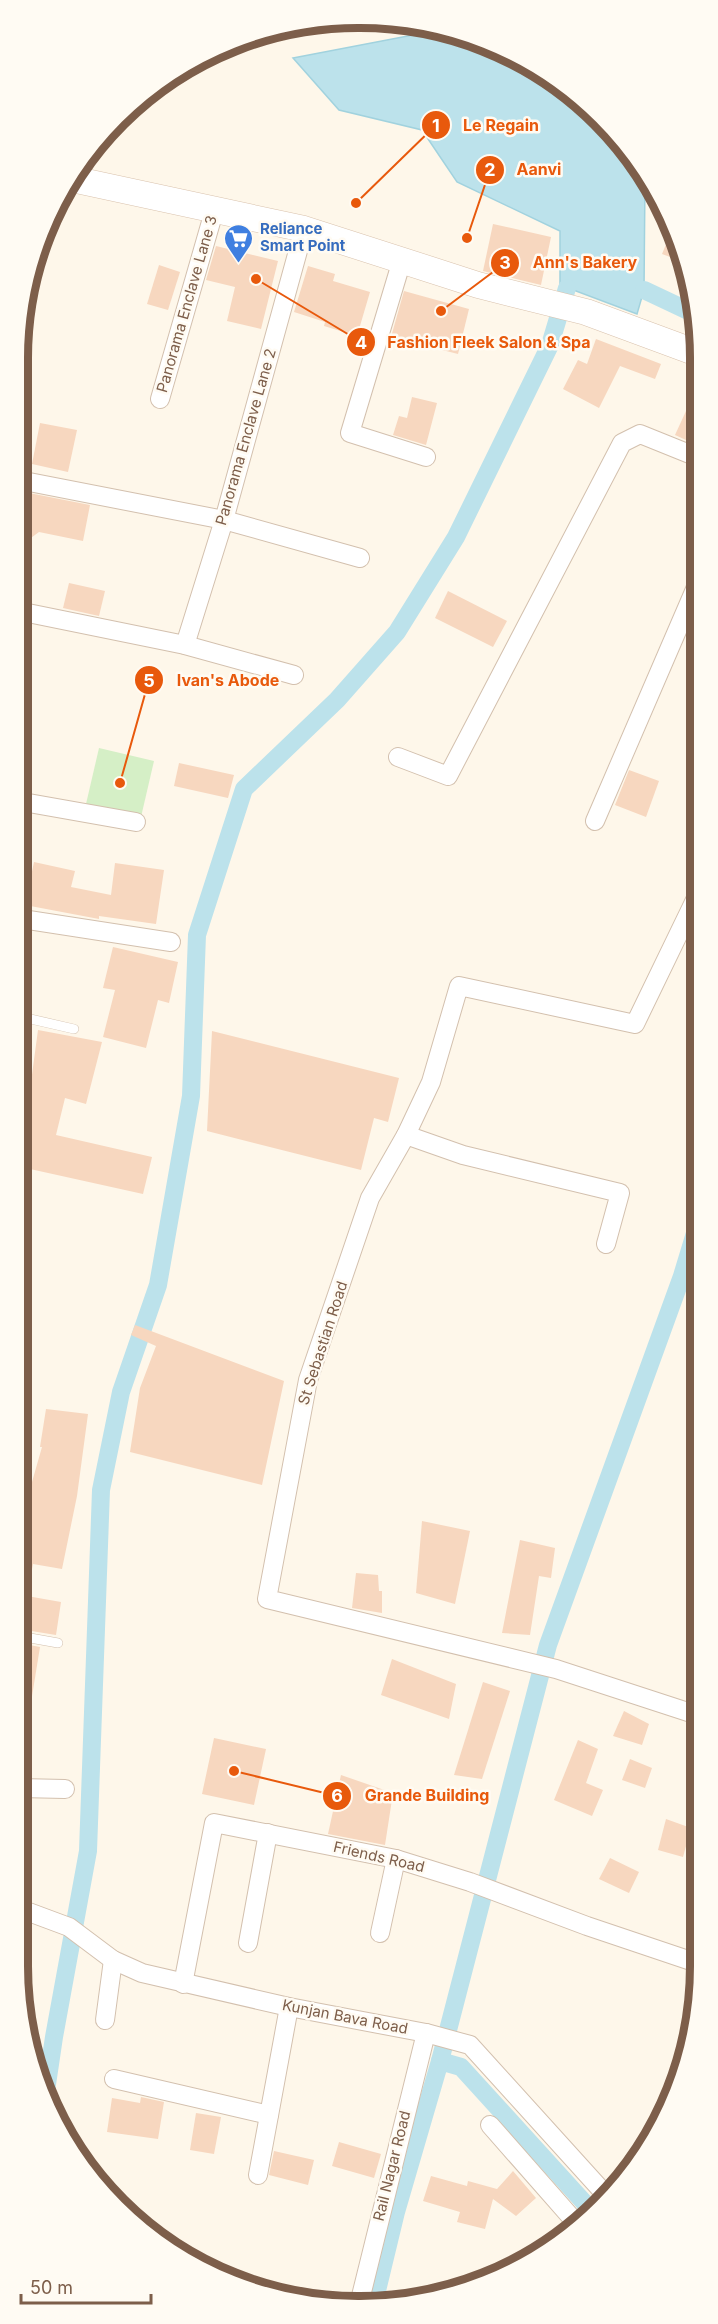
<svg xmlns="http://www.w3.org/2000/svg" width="718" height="2324" font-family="Inter,sans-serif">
<rect width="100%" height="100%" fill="#fef7ea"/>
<path fill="#d5efc6" d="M99,748L154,761L141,817L86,804Z"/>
<path fill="#bce2eb" stroke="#a1d2de" stroke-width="1.5" d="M439,30L529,64L615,134L645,179L644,290L637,314L560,285V231L457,182L422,130L339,110L293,58Z"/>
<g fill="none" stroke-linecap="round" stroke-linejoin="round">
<g stroke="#bce2eb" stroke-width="18">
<path d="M644,290L697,315"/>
<path d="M440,2061L461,2067L591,2210"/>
<path d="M45,2098L54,2037L88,1851L101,1490L121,1392L158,1285L191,1096L197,935L244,789L337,700L397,632L456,537L550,345L567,288"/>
<path d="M375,2299L396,2212L440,2061L548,1645L682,1276L695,1233"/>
</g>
</g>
<g fill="#f7d7bf">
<path d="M493,224L551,237L541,285L483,271Z"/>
<path d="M672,230L677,249L681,261L662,254Z"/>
<path d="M216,246L278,261L261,329L227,321L235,287L206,280Z"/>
<path d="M159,265L180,272L168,310L147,304Z"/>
<path d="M308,266L335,274L333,281L370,292L357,336L324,326L325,322L294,312Z"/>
<path d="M404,291L469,309L458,354L391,337Z"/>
<path d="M596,339L661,364L655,379L620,366L599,408L563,389L578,360L587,364Z"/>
<path d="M697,387V445L675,435Z"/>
<path d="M412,397L437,403L426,445L393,435L399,416L407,418Z"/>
<path d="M40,423L77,430L68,472L32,464Z"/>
<path d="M24,492L90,505L83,541L39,532L24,543Z"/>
<path d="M69,583L105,591L99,616L63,608Z"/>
<path d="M448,591L507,621L493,647L435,618Z"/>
<path d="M179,763L234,775L228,798L174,786Z"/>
<path d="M629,770L659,781L646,817L615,805Z"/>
<path d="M34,862L75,871L71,887L111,895L115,863L164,870L156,924L99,916V919L25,905Z"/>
<path d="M113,947L178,962L169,1003L158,1000L146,1048L103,1037L115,990L103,988Z"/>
<path d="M38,1030L102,1042L86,1104L65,1098L56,1135L152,1157L143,1194L21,1167V1095L29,1097Z"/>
<path d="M212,1031L399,1078L388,1122L374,1118L361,1170L207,1131Z"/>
<path d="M135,1325L284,1381L262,1485L130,1452L140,1388L156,1346L131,1335Z"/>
<path d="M46,1409L88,1414L77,1496L62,1569L33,1564L27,1596L61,1602L56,1635L19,1629L20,1524L42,1447H40Z"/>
<path d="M422,1521L470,1531L455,1604L416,1593Z"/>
<path d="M520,1540L555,1548L551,1578L539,1576L530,1635L502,1633Z"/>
<path d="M356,1573L378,1575L379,1591H382V1613L352,1608Z"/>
<path d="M19,1643L40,1647L27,1727H19Z"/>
<path d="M392,1659L456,1684L449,1719L381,1695Z"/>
<path d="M483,1682L510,1691L482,1779L454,1775Z"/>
<path d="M624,1711L649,1724L642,1745L613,1736Z"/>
<path d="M214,1738L266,1749L254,1805L202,1794Z"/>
<path d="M578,1740L598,1749L586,1783L603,1790L592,1816L554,1800Z"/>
<path d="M630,1759L652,1768L645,1788L622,1780Z"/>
<path d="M341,1775L393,1793L385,1845L328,1834Z"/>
<path d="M666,1819L691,1828L683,1857L658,1850Z"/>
<path d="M610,1858L639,1872L629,1893L599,1879Z"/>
<path d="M141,2097L164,2102L158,2139L107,2132L112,2098L140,2103Z"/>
<path d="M196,2113L221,2117L214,2154L190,2150Z"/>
<path d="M339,2142L381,2154L374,2178L332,2166Z"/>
<path d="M274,2151L314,2160L308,2185L269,2175Z"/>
<path d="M513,2171L536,2198L516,2216L493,2199L485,2229L457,2222L460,2212L423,2201L431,2176L467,2186L468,2181L497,2189Z"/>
</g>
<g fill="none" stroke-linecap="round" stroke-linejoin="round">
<defs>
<g id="service">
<path d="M22,1017L74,1029"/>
<path d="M19,1636L58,1643"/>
</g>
<g id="minor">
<path d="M402,260L350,433L426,457"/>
<path d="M160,399L215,208"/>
<path d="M24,481L224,520L360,558"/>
<path d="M23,612L185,645L294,675"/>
<path d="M185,645L224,520L304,229"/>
<path d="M398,757L448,776L622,443L640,434L697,457"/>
<path d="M23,802L136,822"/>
<path d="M595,821L696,587"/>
<path d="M22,919L171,942"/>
<path d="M406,1135L463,1155L620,1193L606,1244"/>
<path d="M694,1714L556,1669L267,1599L308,1380L370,1198L406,1135L431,1082L459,986L635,1024L696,898"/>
<path d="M19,1788L65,1789"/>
<path d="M18,1908L69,1927L113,1960L142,1973L289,2007L426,2033L470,2045L605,2194"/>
<path d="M380,1933L396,1859"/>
<path d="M248,1943L268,1833"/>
<path d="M183,1984L214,1823L396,1859L470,1882L587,1926L694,1962"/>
<path d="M105,2020L113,1960"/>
<path d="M114,2079L269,2115"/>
<path d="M490,2125L577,2224"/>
<path d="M258,2175L289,2007"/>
<path d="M360,2300L426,2033"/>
</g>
<path id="secondary" d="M72,179L304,229L478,285L586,312L697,353"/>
</defs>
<use href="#service" stroke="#d3c0ae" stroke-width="10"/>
<use href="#minor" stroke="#d3c0ae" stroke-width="20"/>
<use href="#secondary" stroke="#d9c2ad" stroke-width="27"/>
<use href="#service" stroke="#fff" stroke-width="9"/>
<use href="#minor" stroke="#fff" stroke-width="18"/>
<use href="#secondary" stroke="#fff" stroke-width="26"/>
</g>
<defs>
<symbol id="supermarket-pin" viewBox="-11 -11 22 30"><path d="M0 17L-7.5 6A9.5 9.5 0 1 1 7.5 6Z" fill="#3f7fe0" stroke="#fffbf3"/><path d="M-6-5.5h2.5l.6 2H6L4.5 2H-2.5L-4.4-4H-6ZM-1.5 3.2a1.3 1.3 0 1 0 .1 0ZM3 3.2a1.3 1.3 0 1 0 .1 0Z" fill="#fff"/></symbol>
</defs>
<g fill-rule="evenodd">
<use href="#supermarket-pin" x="222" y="222" width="33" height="45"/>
</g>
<g text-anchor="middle" stroke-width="5" stroke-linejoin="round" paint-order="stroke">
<g font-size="15" font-weight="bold" fill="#366cbe" stroke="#fffbf3" text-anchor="start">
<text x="260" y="234">Reliance<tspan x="260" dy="17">Smart Point</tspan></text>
</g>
<g font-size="15" fill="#7d5e4a" stroke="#fffbf3">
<text transform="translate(187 304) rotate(-74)" y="5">Panorama Enclave Lane 3</text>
<text transform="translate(246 437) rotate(-74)" y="5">Panorama Enclave Lane 2</text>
<text transform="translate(323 1343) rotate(-72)" y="5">St Sebastian Road</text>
<text transform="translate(379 1857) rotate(13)" y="5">Friends Road</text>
<text transform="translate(345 2017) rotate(11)" y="5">Kunjan Bava Road</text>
<text transform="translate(392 2166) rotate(-76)" y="5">Rail Nagar Road</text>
</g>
</g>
<path d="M0 0H718V2324H0ZM358 28H360A330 330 0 0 1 690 358V1966A330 330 0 0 1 360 2296H358A330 330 0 0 1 28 1966V358A330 330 0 0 1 358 28Z" fill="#fffbf3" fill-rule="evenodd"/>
<path fill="none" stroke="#7d5e4a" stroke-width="8" d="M358 28H360A330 330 0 0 1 690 358V1966A330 330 0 0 1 360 2296H358A330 330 0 0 1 28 1966V358A330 330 0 0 1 358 28Z"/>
<path fill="none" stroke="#e8590c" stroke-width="2" d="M356 203L436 125M467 238L490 170M441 311L505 263M256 279L361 342M120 783L149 680M234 1771L337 1796"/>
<g fill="#e8590c" stroke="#fffbf3" stroke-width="2">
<circle cx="356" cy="203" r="6"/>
<circle cx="467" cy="238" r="6"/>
<circle cx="441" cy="311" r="6"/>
<circle cx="256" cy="279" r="6"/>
<circle cx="120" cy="783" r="6"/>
<circle cx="234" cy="1771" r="6"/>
<circle cx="436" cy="125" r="15"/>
<circle cx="490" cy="170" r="15"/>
<circle cx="505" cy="263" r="15"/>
<circle cx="361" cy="342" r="15"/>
<circle cx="149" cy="680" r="15"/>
<circle cx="337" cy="1796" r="15"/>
</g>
<g font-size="18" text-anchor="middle" font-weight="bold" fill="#fff">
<text x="436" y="132">1</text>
<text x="490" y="176">2</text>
<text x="505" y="269">3</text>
<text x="361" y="349">4</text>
<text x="149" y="687">5</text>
<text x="337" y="1802">6</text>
</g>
<g font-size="16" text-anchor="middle" font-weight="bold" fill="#e8590c" stroke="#fffbf3" stroke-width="5" stroke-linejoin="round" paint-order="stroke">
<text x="501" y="131">Le Regain</text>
<text x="539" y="175">Aanvi</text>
<text x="585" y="268">Ann's Bakery</text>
<text x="489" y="348">Fashion Fleek Salon &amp; Spa</text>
<text x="228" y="686">Ivan's Abode</text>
<text x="427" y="1801">Grande Building</text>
</g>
<path d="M21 2294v9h130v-9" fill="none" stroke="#7d5e4a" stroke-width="3"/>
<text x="30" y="2294" font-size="18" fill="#7d5e4a" stroke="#fffbf3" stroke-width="4.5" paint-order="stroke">50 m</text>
</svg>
